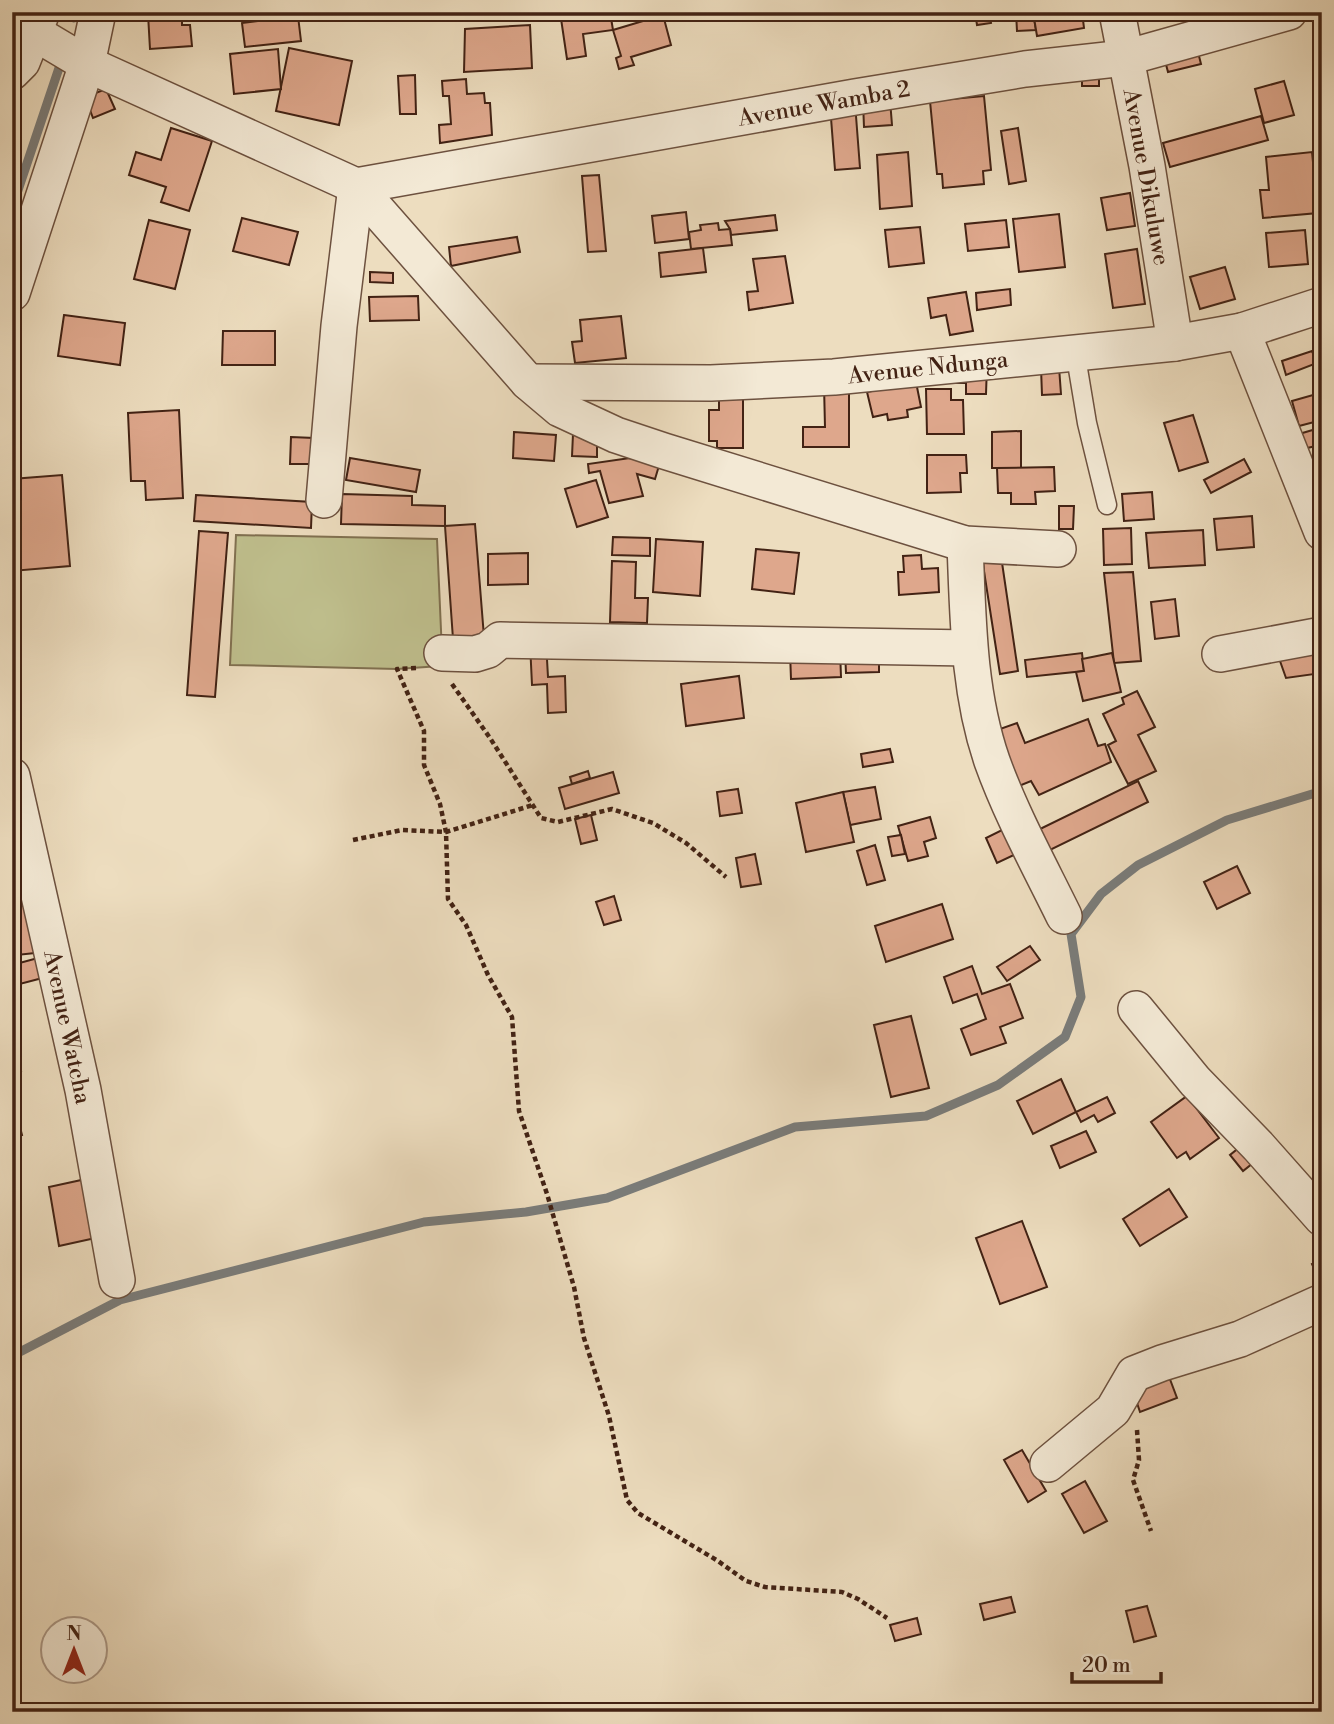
<svg xmlns="http://www.w3.org/2000/svg" width="1334" height="1724" font-family="'Libre Bodoni',serif">
<rect width="100%" height="100%" fill="#edddbf"/>
<filter id="stains"><feTurbulence type="fractalNoise" baseFrequency=".00286" numOctaves="4"/><feColorMatrix values="0 0 0 0 .2 0 0 0 0 .09 0 0 0 0 .02 0 0 0 .5 -.17"/></filter>
<radialGradient id="worn" r=".72"><stop offset=".6" stop-color="#630" stop-opacity="0"/><stop offset="1" stop-color="#630" stop-opacity=".3"/></radialGradient>
<path fill="#bfbf8d" stroke="#807050" stroke-width="2" d="M236,535L437,539L442,653L440,666L397,669L230,665Z"/>
<g fill="none" stroke-linecap="round" stroke-linejoin="round">
<g stroke="#7a7c7a" stroke-width="9">
<path d="M74,18L76,12"/>
<path d="M12,208L59,68"/>
<path d="M12,1356L120,1300L424,1222L526,1212L607,1198L795,1127L926,1116L998,1085L1065,1037L1081,997L1071,934L1101,894L1138,865L1227,820L1322,791"/>
</g>
</g>
<g fill="#dea78c" stroke="#422214" stroke-width="2">
<path d="M182,12V25H190L192,46L150,49L148,14Z"/>
<path d="M560,12H610L613,30L583,34L586,56L567,59Z"/>
<path d="M975,12H989L991,23L977,25Z"/>
<path d="M1016,12H1033L1036,30L1017,31Z"/>
<path d="M1033,12H1082L1084,28L1037,36Z"/>
<path d="M663,15L671,45L631,57L634,65L619,69L616,58L621,56L613,30Z"/>
<path d="M298,16L301,41L245,47L242,23Z"/>
<path d="M530,25L532,68L464,72L465,29Z"/>
<path d="M289,48L352,61L339,125L276,111Z"/>
<path d="M1197,48L1201,64L1168,72L1164,57Z"/>
<path d="M278,49L281,89L234,94L230,54Z"/>
<path d="M1082,70L1099,71V86H1082Z"/>
<path d="M415,75L416,114H400L398,76Z"/>
<path d="M466,79L467,94L484,93L485,103H490L492,135L440,143L439,125L451,124L449,96H443L442,81Z"/>
<path d="M1284,81L1294,115L1264,123L1255,89Z"/>
<path d="M106,89L115,109L93,118L85,97Z"/>
<path d="M984,96L991,170L983,171L984,184L943,188L942,174H937L930,101Z"/>
<path d="M890,100L892,125L864,127L863,102Z"/>
<path d="M855,103L860,168L835,170L830,105Z"/>
<path d="M1261,116L1268,140L1170,167L1163,143Z"/>
<path d="M171,128L212,141L189,211L161,202L166,187L129,175L136,152L161,160Z"/>
<path d="M1018,128L1026,181L1009,184L1001,131Z"/>
<path d="M1322,146V169L1316,147Z"/>
<path d="M908,152L912,206L880,209L877,155Z"/>
<path d="M1312,152L1318,213L1263,218L1260,190H1269L1266,157Z"/>
<path d="M599,175L606,251L588,252L582,176Z"/>
<path d="M1130,193L1135,226L1107,230L1101,198Z"/>
<path d="M686,212L689,239L655,243L652,216Z"/>
<path d="M1059,214L1065,267L1019,272L1013,219Z"/>
<path d="M775,215L777,230L731,235L730,229L725,221Z"/>
<path d="M242,218L298,232L289,265L233,251Z"/>
<path d="M149,220L190,230L175,289L134,279Z"/>
<path d="M1006,220L1009,247L968,251L965,224Z"/>
<path d="M718,223L719,230L730,229L732,245L691,249L689,232L701,230L700,225Z"/>
<path d="M920,227L924,263L889,267L885,230Z"/>
<path d="M1305,230L1308,264L1269,267L1266,233Z"/>
<path d="M517,237L520,252L451,266L449,247Z"/>
<path d="M703,248L706,272L661,277L659,253Z"/>
<path d="M1137,249L1145,304L1113,308L1105,254Z"/>
<path d="M785,256L793,303L749,310L747,292L758,291L753,259Z"/>
<path d="M1225,267L1235,299L1200,309L1190,277Z"/>
<path d="M370,272L393,273V283L370,282Z"/>
<path d="M1010,289L1011,305L977,310L976,293Z"/>
<path d="M966,292L973,331L950,335L946,315L931,318L928,298Z"/>
<path d="M418,296L419,320L370,321L369,297Z"/>
<path d="M64,315L125,323L120,365L58,356Z"/>
<path d="M621,316L626,358L575,363L572,342L582,341L580,320Z"/>
<path d="M223,331H275V365H222Z"/>
<path d="M1312,351L1317,363L1286,375L1282,361Z"/>
<path d="M956,364L987,365L986,394H966V383H956Z"/>
<path d="M1059,367L1061,394L1042,395L1041,368Z"/>
<path d="M916,382L921,407L907,410L908,417L888,420L887,414L873,417L867,392Z"/>
<path d="M824,385H849V447H803V427H825Z"/>
<path d="M719,387L743,388V448H717V441H709V410H719Z"/>
<path d="M926,389H951V400H963L964,434H927Z"/>
<path d="M1320,393L1322,420L1299,426L1292,401Z"/>
<path d="M179,410L183,498L146,500L145,481H131L128,413Z"/>
<path d="M1193,415L1208,462L1179,471L1164,423Z"/>
<path d="M1322,428V450L1316,429Z"/>
<path d="M1316,429L1320,445L1303,449L1299,434Z"/>
<path d="M1021,431V468H992V432Z"/>
<path d="M514,432L556,435L554,461L513,458Z"/>
<path d="M573,434L597,435V457L572,456Z"/>
<path d="M291,437L314,438L312,464H290Z"/>
<path d="M927,455H966L967,473H960L961,492L927,493Z"/>
<path d="M350,458L420,470L416,492L346,480Z"/>
<path d="M630,458L661,459L655,479L637,474L643,496L609,503L600,471L589,473L588,464Z"/>
<path d="M1244,459L1251,472L1211,493L1204,480Z"/>
<path d="M1054,467L1055,491L1035,492L1036,504H1011V493H998L997,468Z"/>
<path d="M62,475L70,566L12,571V479Z"/>
<path d="M596,480L608,517L577,527L565,489Z"/>
<path d="M1152,492L1154,519L1124,521L1122,494Z"/>
<path d="M342,494L412,496V505L445,506V526L341,524Z"/>
<path d="M196,495L312,502L311,528L194,521Z"/>
<path d="M1059,506H1074L1073,529H1059Z"/>
<path d="M1252,516L1254,547L1217,550L1214,519Z"/>
<path d="M475,524L484,637L453,639L445,526Z"/>
<path d="M1131,528L1132,564L1104,565L1103,529Z"/>
<path d="M1203,530L1205,565L1149,568L1146,533Z"/>
<path d="M199,531L228,533L215,697L187,695Z"/>
<path d="M613,537L650,538V556L612,555Z"/>
<path d="M656,539L703,542L700,596L653,592Z"/>
<path d="M756,549L799,553L794,594L752,589Z"/>
<path d="M1000,549L1018,671L1000,674L981,552Z"/>
<path d="M528,553V584L488,585V554Z"/>
<path d="M921,555L922,569L938,568L939,592L899,595L898,572H904L903,556Z"/>
<path d="M612,561L636,562L635,598H648L647,623L610,622Z"/>
<path d="M1133,572L1141,661L1114,663L1104,573Z"/>
<path d="M1175,599L1179,636L1155,639L1151,602Z"/>
<path d="M1322,638V673L1286,678L1274,644Z"/>
<path d="M546,642L548,677L565,676L566,712L548,713L547,684L532,685L530,643Z"/>
<path d="M840,650L841,677L791,679L790,652Z"/>
<path d="M879,650V672L846,673L845,651Z"/>
<path d="M1082,653L1084,671L1027,677L1025,660Z"/>
<path d="M1112,653L1121,692L1083,701L1076,672L1084,671L1082,659Z"/>
<path d="M739,676L744,718L686,726L681,684Z"/>
<path d="M1137,691L1155,727L1138,735L1156,771L1128,784L1108,745L1116,741L1103,714L1124,704L1122,698Z"/>
<path d="M1088,719L1098,746L1105,744L1111,762L1039,795L1031,781L1019,786L997,730L1017,723L1025,743Z"/>
<path d="M890,749L893,762L863,767L861,754Z"/>
<path d="M588,771L590,778L572,784L570,777Z"/>
<path d="M613,772L619,793L565,809L559,788Z"/>
<path d="M1138,781L1148,802L1050,850L1040,829Z"/>
<path d="M875,787L881,819L850,825L843,792Z"/>
<path d="M738,789L742,813L720,816L717,792Z"/>
<path d="M843,792L854,842L806,852L796,803Z"/>
<path d="M591,815L597,840L581,844L575,819Z"/>
<path d="M930,817L936,838L924,842L928,856L908,861L898,826Z"/>
<path d="M1004,829L1016,854L997,863L986,838Z"/>
<path d="M901,835L905,854L892,856L888,837Z"/>
<path d="M875,845L885,880L867,885L857,851Z"/>
<path d="M755,854L761,884L741,887L736,858Z"/>
<path d="M1237,866L1250,893L1217,909L1204,882Z"/>
<path d="M614,896L621,920L604,925L596,902Z"/>
<path d="M38,904L44,952L17,955L16,944H12V907Z"/>
<path d="M942,904L953,939L886,962L875,926Z"/>
<path d="M1030,946L1040,960L1007,981L997,967Z"/>
<path d="M49,955L54,975L12,986V965Z"/>
<path d="M972,966L982,994L1010,984L1023,1018L1000,1027L1006,1043L971,1055L961,1029L986,1019L977,994L953,1003L944,977Z"/>
<path d="M911,1016L929,1088L891,1097L874,1025Z"/>
<path d="M14,1044L21,1071L12,1073V1045Z"/>
<path d="M1061,1079L1076,1112L1033,1134L1017,1101Z"/>
<path d="M1187,1096L1219,1138L1190,1159L1186,1152L1177,1158L1151,1122Z"/>
<path d="M1107,1097L1115,1113L1098,1122L1094,1115L1081,1122L1076,1112Z"/>
<path d="M17,1115L22,1135L12,1138V1116Z"/>
<path d="M1086,1131L1096,1152L1060,1168L1051,1146Z"/>
<path d="M1245,1143L1258,1159L1243,1171L1230,1155Z"/>
<path d="M86,1179L100,1237L59,1246L49,1187Z"/>
<path d="M1169,1189L1187,1217L1140,1246L1123,1219Z"/>
<path d="M1022,1221L1047,1287L1000,1304L976,1238Z"/>
<path d="M1322,1260V1275L1318,1277L1312,1264Z"/>
<path d="M1165,1366L1177,1398L1140,1412L1132,1388Z"/>
<path d="M1022,1450L1046,1491L1028,1502L1004,1460Z"/>
<path d="M1085,1481L1107,1521L1084,1533L1062,1494Z"/>
<path d="M1011,1597L1015,1612L984,1620L980,1604Z"/>
<path d="M1147,1606L1156,1636L1134,1642L1126,1611Z"/>
<path d="M917,1618L921,1634L895,1641L890,1625Z"/>
</g>
<g fill="none" stroke-linecap="round" stroke-linejoin="round">
<defs>
<path id="lane" d="M1075,351L1087,423L1107,505"/>
<g id="street">
<path d="M1117,12L1147,166L1175,343"/>
<path d="M35,33L87,64L356,186L528,382L560,409L616,435L664,451L965,544L1058,549"/>
<path d="M12,72L22,62L42,12"/>
<path d="M12,293L87,64L98,12"/>
<path d="M1242,331L1322,532"/>
<path d="M528,382L711,383L834,377L1175,343L1242,331L1322,305"/>
<path d="M324,500L339,326L356,186L855,97L1025,69L1125,58L1289,12"/>
<path d="M965,544C968,617 968,691 992,761C1011,814 1039,865 1064,916"/>
<path d="M442,653L475,654L488,650L500,640L969,648"/>
<path d="M1220,654L1322,635"/>
<path d="M12,776L83,1090L117,1280"/>
<path d="M1136,1009L1195,1081L1258,1146L1322,1218"/>
<path d="M1048,1464L1113,1410L1134,1374L1162,1363L1240,1339L1322,1302"/>
</g>
</defs>
<use href="#lane" stroke="#6d513f" stroke-width="21"/>
<use href="#street" stroke="#6d513f" stroke-width="38"/>
<g stroke="#422214" stroke-width="4.5" stroke-dasharray="5 3.5" stroke-linecap="butt">
<path d="M416,668L397,669L424,731V765L440,804L446,832L448,899L466,925L488,975L512,1017L519,1111L547,1194L574,1287L584,1338L609,1416L627,1500L638,1513L718,1561L746,1581L765,1587L842,1592L858,1599L887,1618"/>
<path d="M452,684L490,738L541,818L558,822L612,809L653,823L686,843L726,877"/>
<path d="M353,840L402,830L446,832L533,805"/>
<path d="M1137,1430L1139,1460L1133,1480L1151,1531"/>
</g>
<use href="#lane" stroke="#f3e9d5" stroke-width="18"/>
<use href="#street" stroke="#f3e9d5" stroke-width="35"/>
</g>
<g text-anchor="middle" stroke-width="6" stroke-linejoin="round" paint-order="stroke">
<g font-size="23" fill="#422214" stroke="#f3e9d5">
<text transform="translate(824 103) rotate(-10)" y="8">Avenue Wamba 2</text>
<text transform="translate(1147 177) rotate(80)" y="8">Avenue Dikuluwe</text>
<text transform="translate(928 367) rotate(-6)" y="8">Avenue Ndunga</text>
<text transform="translate(68 1027) rotate(78)" y="8">Avenue Watcha</text>
</g>
</g>
<rect width="1334" height="1724" fill="none" stroke="#edddbf" stroke-width="42"/>
<rect x="14" y="14" width="1306" height="1696" fill="none" stroke="#422214" stroke-width="3.5"/>
<rect x="21" y="21" width="1292" height="1682" fill="none" stroke="#422214" stroke-width="2"/>
<g transform="translate(74 1650)"><circle r="33" fill="#f3e9d5" stroke="#ac9988" stroke-width="2"/>
<path d="M0-5L12 26L0 18L-12 26Z" fill="#8f2418"/>
<text y="-10" font-size="19" font-weight="bold" text-anchor="middle" fill="#422214">N</text>
</g>
<path d="M1072 1672v10h89v-10" fill="none" stroke="#422214" stroke-width="3.5"/>
<text x="1082" y="1672" font-size="21" fill="#422214" stroke="#f3e9d5" stroke-width="5" paint-order="stroke">20 m</text>
<rect width="100%" height="100%" filter="url(#stains)"/>
<rect width="100%" height="100%" fill="url(#worn)"/>
</svg>
